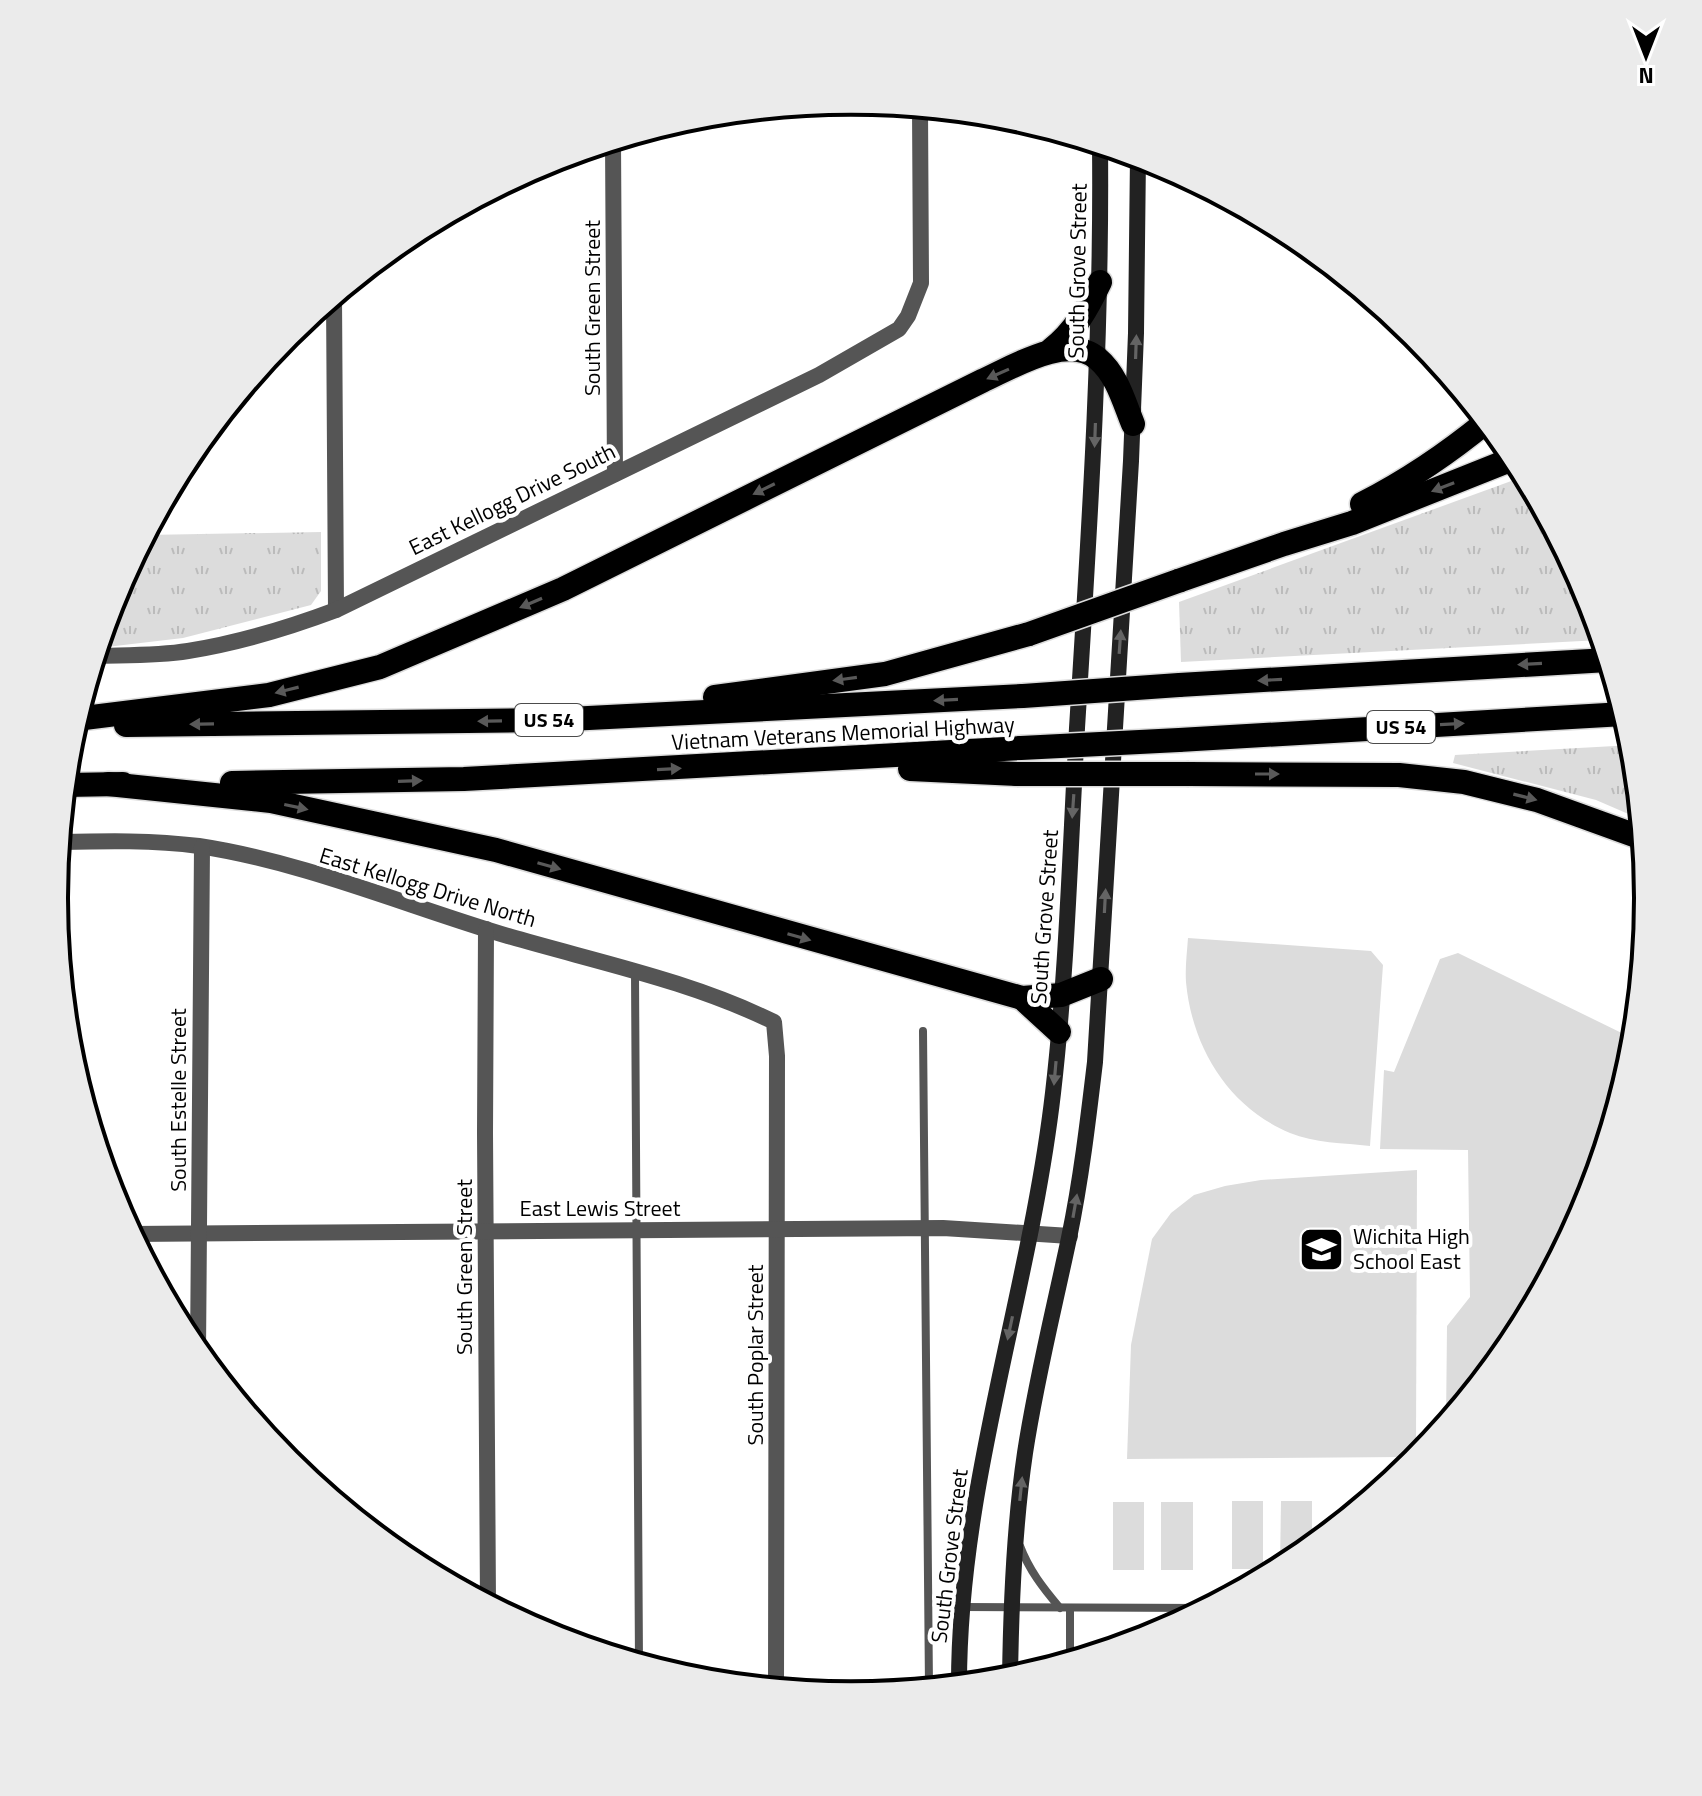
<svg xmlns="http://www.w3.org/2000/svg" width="1702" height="1796" font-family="'Titillium Web',sans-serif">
<defs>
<pattern id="grass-tufts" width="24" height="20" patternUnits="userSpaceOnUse" patternTransform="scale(2)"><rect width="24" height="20" fill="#dcdcdc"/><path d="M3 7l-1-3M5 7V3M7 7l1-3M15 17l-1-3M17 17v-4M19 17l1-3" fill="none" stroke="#bbb"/></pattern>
</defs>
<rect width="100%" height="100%" fill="#fff"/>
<g fill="url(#grass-tufts)">
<path d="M1525,476L1587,593L1601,640L1181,662L1179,602Z"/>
<path d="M321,532V591L311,605L183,638L98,648L115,593L146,535Z"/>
<path d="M1633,745L1640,819L1596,800L1453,763L1455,755Z"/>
</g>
<g fill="#dcdcdc">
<path d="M1188,938L1371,951L1383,965L1370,1146C1344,1143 1314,1143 1290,1133C1228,1107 1192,1047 1186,982C1185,968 1187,952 1188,938Z"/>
<path d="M1458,953L1634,1039L1633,1054L1587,1203L1513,1341L1446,1423L1447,1326L1470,1297L1468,1150L1380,1149L1384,1070L1394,1072L1440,959Z"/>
<path d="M1417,1170L1416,1445L1404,1457L1127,1459L1131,1345L1152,1239L1171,1213L1194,1195L1225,1186L1261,1180Z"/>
<rect x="1232" y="1501" width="31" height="68"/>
<path d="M1281,1501H1312V1546L1280,1568Z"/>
<rect x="1113" y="1502" width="31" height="68"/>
<rect x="1161" y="1502" width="32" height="68"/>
</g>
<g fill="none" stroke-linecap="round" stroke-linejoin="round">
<defs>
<g id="highway">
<path d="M1051,350C1075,331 1087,309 1100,282"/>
<path d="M1362,504C1407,481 1447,454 1486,422"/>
<path d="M1178,581L1284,544L1352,523L1515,458"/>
<path d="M1179,685L1608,660"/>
<path d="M715,697L885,674L1029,634"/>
<path d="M76,719L269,695L380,667L563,589L982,381C1011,368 1068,332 1098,359C1117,375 1124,402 1133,424"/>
<path d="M126,725L549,720L1023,696"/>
<path d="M1179,740L1624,714"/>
<path d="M910,769L1017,774"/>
<path d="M1189,774L1399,775L1464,782L1537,800L1642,838"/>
<path d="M232,783L464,779L1021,748"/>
<path d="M108,784L271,801L496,850L1022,998L1061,995L1101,979"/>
<path d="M65,785L123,784"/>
<path d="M1022,998L1059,1032"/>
</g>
</defs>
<use href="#highway" stroke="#dbdbdb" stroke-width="27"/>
<g stroke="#555" stroke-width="8">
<path d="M635,973L639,1663"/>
<path d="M923,1031L929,1687"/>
<path d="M1020,1546C1029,1570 1043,1588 1060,1608"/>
<path d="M962,1607L1206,1608"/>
<path d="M1070,1608V1660"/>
</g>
<g stroke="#555" stroke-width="16">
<path d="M613,141L615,474"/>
<path d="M334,297L336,610"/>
<path d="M95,656C126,655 157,656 188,651C238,643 288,628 336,610L819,375L899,329L908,316L921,283L920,108"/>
<path d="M60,842C106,841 153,840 199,846C304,862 407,906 508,936C597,962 691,981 774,1022L777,1056L776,1688"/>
<path d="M486,929L485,1133L488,1603"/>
<path d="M131,1234L943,1228L1070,1236"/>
<path d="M198,1353L202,847"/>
</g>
<g stroke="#222" stroke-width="16">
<path d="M1010,1679C1011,1603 1014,1527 1025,1453C1036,1380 1054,1309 1069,1238C1081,1180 1088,1121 1095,1062L1131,461L1136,333L1138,156"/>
<path d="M959,1684C959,1483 1030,1292 1053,1093C1067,972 1070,850 1077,728C1089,534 1102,340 1100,145"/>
</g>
<use href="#highway" stroke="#000" stroke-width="24"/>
<defs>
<g id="highway-bridge">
<path d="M1029,634L1178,581"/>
<path d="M1023,696L1179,685"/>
<path d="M1021,748L1179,740"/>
<path d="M1017,774H1189"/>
</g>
</defs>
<use href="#highway-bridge" stroke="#dbdbdb" stroke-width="27" stroke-linecap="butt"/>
<use href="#highway-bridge" stroke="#000" stroke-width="24"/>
</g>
<defs><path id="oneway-solid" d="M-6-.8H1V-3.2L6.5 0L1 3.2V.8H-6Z" transform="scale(2)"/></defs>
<g fill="#646464">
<use href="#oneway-solid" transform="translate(1136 347) rotate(-88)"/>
<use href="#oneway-solid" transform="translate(1095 435) rotate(92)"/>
<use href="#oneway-solid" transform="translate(1120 642) rotate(-86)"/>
<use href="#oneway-solid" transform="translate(1073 806) rotate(94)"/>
<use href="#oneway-solid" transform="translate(1105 901) rotate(-87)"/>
<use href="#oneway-solid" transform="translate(1055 1073) rotate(95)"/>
<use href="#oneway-solid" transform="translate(1075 1206) rotate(-80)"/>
<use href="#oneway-solid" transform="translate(1010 1328) rotate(102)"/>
<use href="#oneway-solid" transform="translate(1021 1489) rotate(-84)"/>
</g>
<g fill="#595959">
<use href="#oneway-solid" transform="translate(998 374) rotate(156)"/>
<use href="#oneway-solid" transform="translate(1443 487) rotate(159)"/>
<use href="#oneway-solid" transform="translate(764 489) rotate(154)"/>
<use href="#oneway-solid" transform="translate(531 603) rotate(157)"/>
<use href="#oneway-solid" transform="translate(1530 664) rotate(177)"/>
<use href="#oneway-solid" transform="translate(845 679) rotate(172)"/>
<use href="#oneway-solid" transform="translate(1270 680) rotate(177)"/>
<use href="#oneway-solid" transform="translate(287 690) rotate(166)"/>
<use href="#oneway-solid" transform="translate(946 700) rotate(177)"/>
<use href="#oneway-solid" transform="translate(490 721) rotate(179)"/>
<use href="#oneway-solid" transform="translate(202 724) rotate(179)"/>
<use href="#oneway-solid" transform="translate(1452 724) rotate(-3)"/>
<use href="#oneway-solid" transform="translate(669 769) rotate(-3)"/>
<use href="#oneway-solid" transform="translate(1267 774)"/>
<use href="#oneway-solid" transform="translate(410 781) rotate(-2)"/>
<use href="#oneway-solid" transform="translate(1525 797) rotate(14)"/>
<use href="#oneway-solid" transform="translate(296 807) rotate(12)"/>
<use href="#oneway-solid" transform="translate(549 866) rotate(16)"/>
<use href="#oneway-solid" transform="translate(799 937) rotate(16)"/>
</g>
<defs>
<symbol id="school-square" viewBox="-11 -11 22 22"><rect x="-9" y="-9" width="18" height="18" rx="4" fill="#000" stroke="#fff"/><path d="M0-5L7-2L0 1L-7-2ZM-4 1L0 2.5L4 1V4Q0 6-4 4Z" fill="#fff"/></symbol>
</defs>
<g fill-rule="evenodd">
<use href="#school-square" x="1296" y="1224" width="51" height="51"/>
</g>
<g text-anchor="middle" stroke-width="8" stroke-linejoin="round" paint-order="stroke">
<g fill="#fff" stroke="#4c4c4c" stroke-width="2">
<rect x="515" y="704" width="68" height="32" rx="6"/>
<rect x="1367" y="711" width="68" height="32" rx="6"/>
</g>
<g font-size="20" font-weight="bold" fill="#000">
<text x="549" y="727">US 54</text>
<text x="1401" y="734">US 54</text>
</g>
<g font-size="22" fill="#000" stroke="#fff">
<text transform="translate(1077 271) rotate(-89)" y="8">South Grove Street</text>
<text transform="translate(592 308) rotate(-90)" y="8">South Green Street</text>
<text transform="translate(512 499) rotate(-26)" y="8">East Kellogg Drive South</text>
<text transform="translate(843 733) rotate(-3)" y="8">Vietnam Veterans Memorial Highway</text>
<text transform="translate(428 887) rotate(17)" y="8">East Kellogg Drive North</text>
<text transform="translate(1044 917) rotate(-86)" y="8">South Grove Street</text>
<text transform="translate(178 1100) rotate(-90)" y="8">South Estelle Street</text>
<text x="600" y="1216">East Lewis Street</text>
<text transform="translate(464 1267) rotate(-90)" y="8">South Green Street</text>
<text transform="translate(755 1355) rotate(-90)" y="8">South Poplar Street</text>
<text transform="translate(949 1556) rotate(-83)" y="8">South Grove Street</text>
</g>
<g font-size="22" fill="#000" stroke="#fff" text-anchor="start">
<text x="1353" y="1244">Wichita High<tspan x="1353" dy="25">School East</tspan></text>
</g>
</g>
<path d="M0 0H1702V1796H0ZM68 898a783 783 0 1 1 1566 0a783 783 0 1 1-1566 0Z" fill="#ebebeb" fill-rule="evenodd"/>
<path fill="none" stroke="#000" stroke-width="4" d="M68 898a783 783 0 1 1 1566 0a783 783 0 1 1-1566 0Z"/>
<g transform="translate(1646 56) rotate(180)" stroke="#ffffff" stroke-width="6" paint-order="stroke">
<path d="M0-6L14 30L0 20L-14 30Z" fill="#000000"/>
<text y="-12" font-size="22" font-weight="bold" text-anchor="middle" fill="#000000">N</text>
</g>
</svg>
